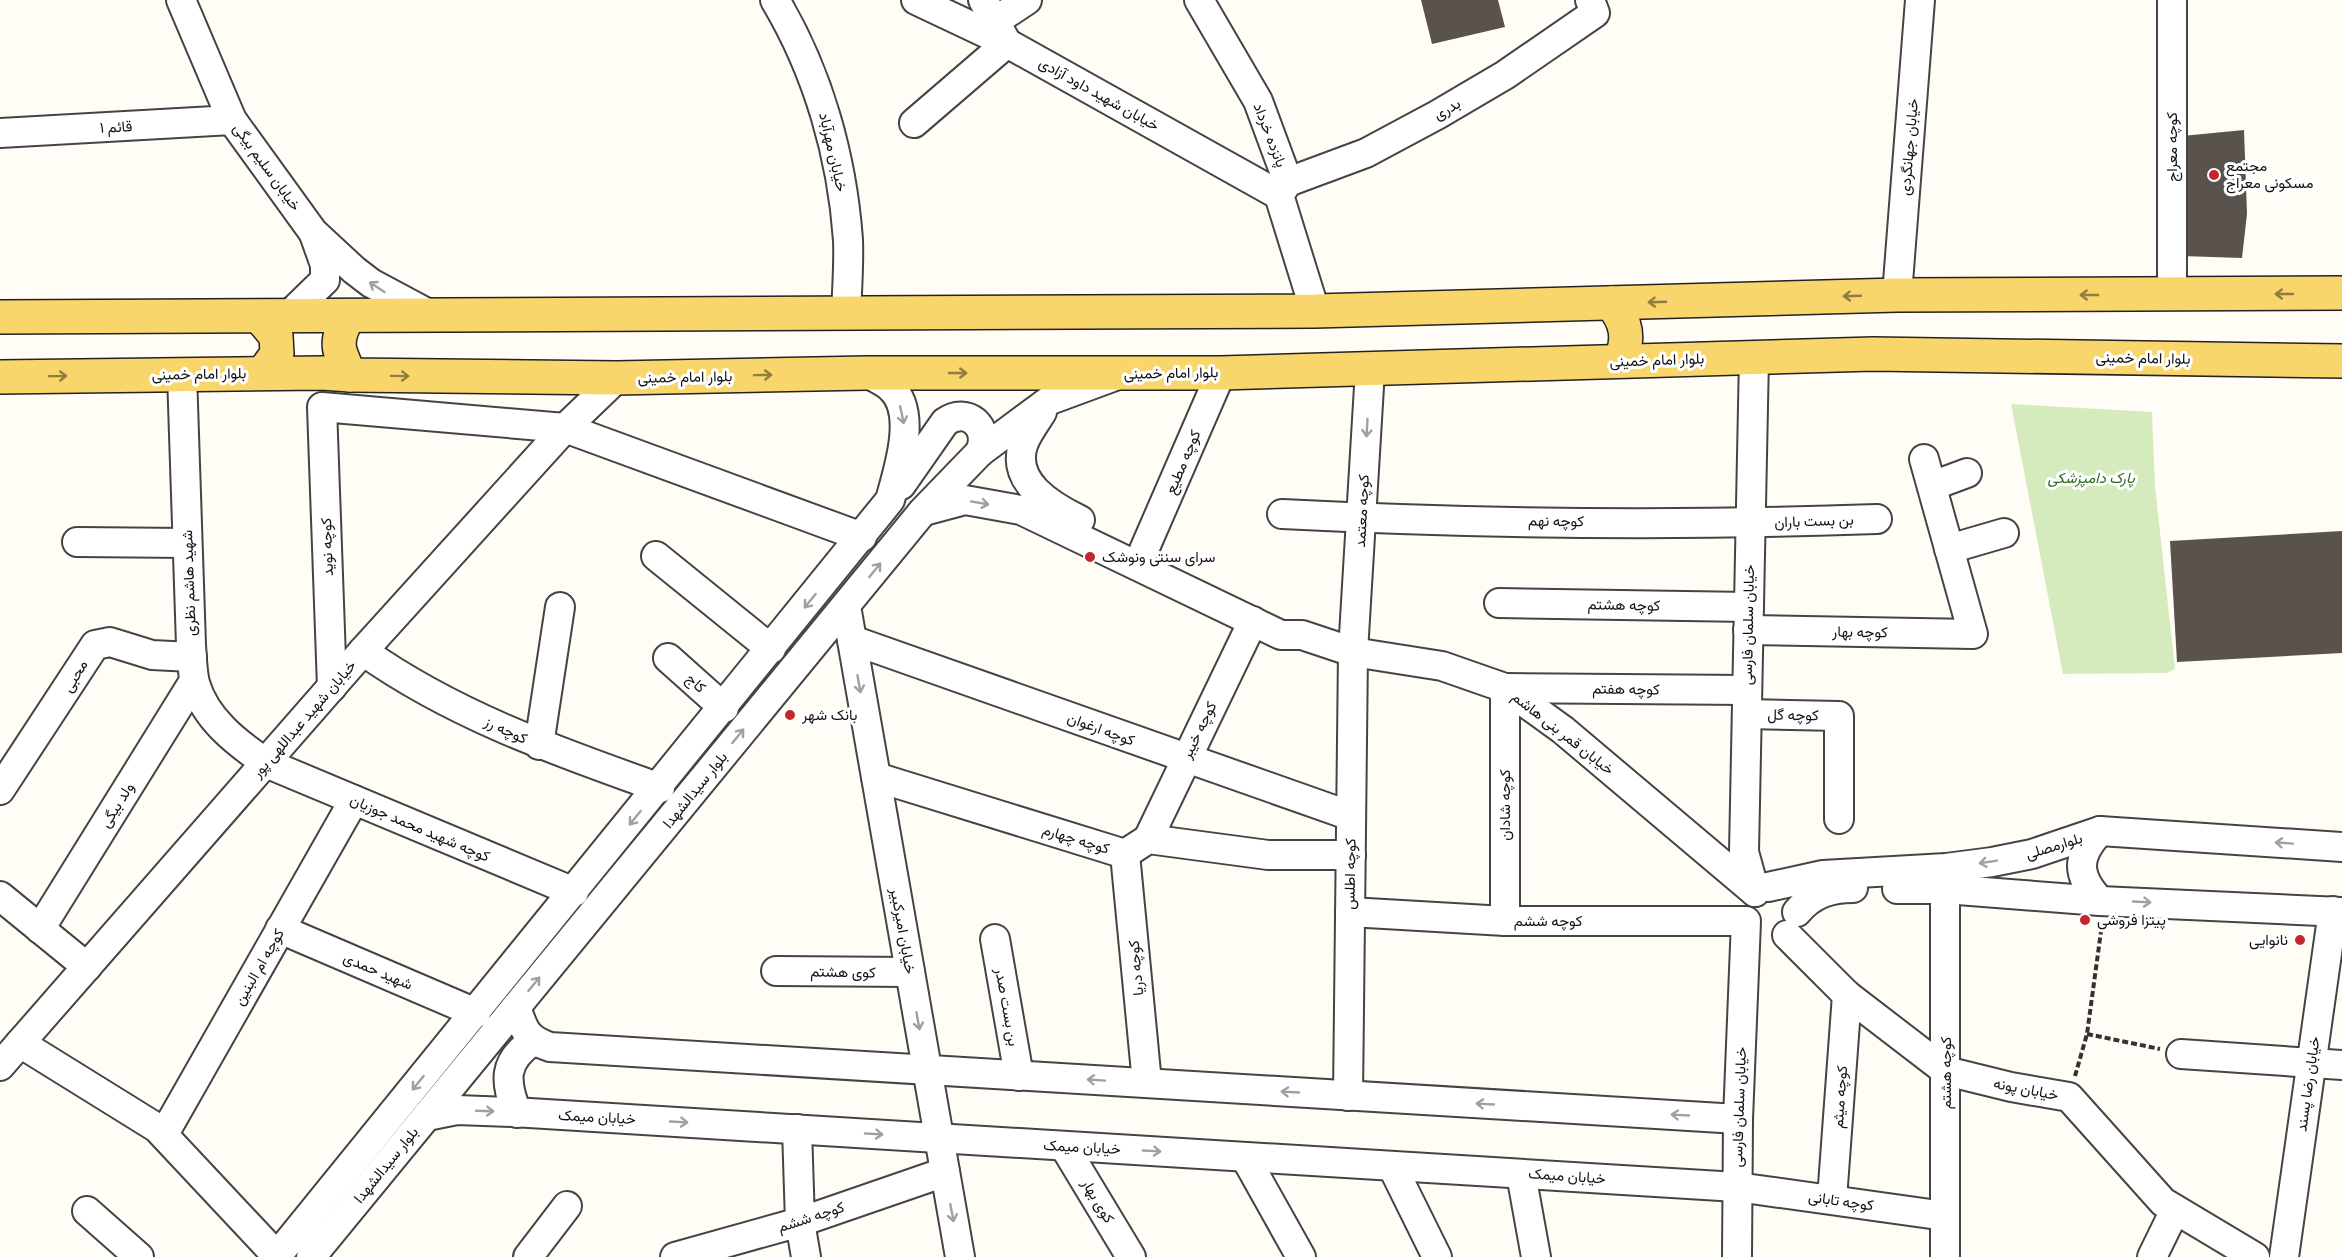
<svg xmlns="http://www.w3.org/2000/svg" width="2342" height="1257" font-family="Merriweather,Vazirmatn,serif">
<rect width="100%" height="100%" fill="#fffdf5"/>
<path fill="#d5ebbd" d="M2011,404L2152,412L2155,486L2175,669L2166,673L2063,674Z"/>
<g fill="#5a524d">
<path d="M1421,0H1498L1505,27L1432,44Z"/>
<path d="M2244,130L2247,214L2242,258L2181,256L2182,136Z"/>
<path d="M2342,531V653L2177,662L2170,541Z"/>
</g>
<g fill="none" stroke-linecap="round" stroke-linejoin="round">
<defs>
<g id="minor">
<path d="M181,0L232,120L313,232L354,270L371,283L429,314"/>
<path d="M775,0C818,72 842,156 848,240C849,264 847,289 846,314"/>
<path d="M916,0L1007,43L1279,195"/>
<path d="M1199,0L1258,101L1288,182L1279,195L1315,311"/>
<path d="M2172,0V294"/>
<path d="M997,20L1027,0"/>
<path d="M914,123L1007,43L983,0"/>
<path d="M0,133L232,120"/>
<path d="M1288,182L1366,153L1437,115L1505,75L1595,13L1590,0"/>
<path d="M1897,295L1920,0"/>
<path d="M287,317L325,280V265L314,234"/>
<path d="M1754,357L1744,852L1755,892"/>
<path d="M182,374L191,645C192,657 192,671 195,683C205,719 237,743 266,763L574,892"/>
<path d="M1042,412C1036,422 1027,433 1023,445C1011,482 1051,506 1080,520"/>
<path d="M901,485L945,422C967,406 991,427 980,452"/>
<path d="M1932,486L1967,473"/>
<path d="M924,511L965,500L1021,510L1281,635H1302L1353,652L1442,666L1505,688L1563,730L1755,892"/>
<path d="M1282,514C1480,524 1680,526 1877,519"/>
<path d="M77,542L187,543"/>
<path d="M1949,549L2004,533"/>
<path d="M1144,550L1221,373"/>
<path d="M656,556L771,649"/>
<path d="M1499,603L1749,607"/>
<path d="M846,606L960,1257"/>
<path d="M1748,630L1973,634L1924,459"/>
<path d="M852,640L1351,816"/>
<path d="M363,651C453,715 556,751 660,788"/>
<path d="M668,658L724,708"/>
<path d="M332,687L322,407L565,428L862,537"/>
<path d="M1747,714L1839,716V819"/>
<path d="M539,745L560,607"/>
<path d="M876,777L1125,854L1148,839L1268,855H1351"/>
<path d="M0,790L95,645L110,642L152,655L192,657"/>
<path d="M1148,839L1253,621"/>
<path d="M1125,854L1147,1083"/>
<path d="M1768,887L1823,875L1946,868L1992,862L2032,854L2100,831L2342,847"/>
<path d="M1897,889H1945L2100,901L2342,912"/>
<path d="M0,896L87,967"/>
<path d="M2100,901C2076,875 2076,857 2100,831"/>
<path d="M1350,912L1505,921H1746L1738,1119L1737,1257"/>
<path d="M1797,912C1812,894 1830,888 1853,888"/>
<path d="M1505,921V688L1747,690"/>
<path d="M40,929L194,681"/>
<path d="M280,929L476,1013"/>
<path d="M1787,935L1847,995L1946,1071L2011,1087L2069,1097L2163,1202L2255,1257"/>
<path d="M995,939L1019,1076"/>
<path d="M776,971L910,972"/>
<path d="M516,1007C524,1030 526,1039 550,1047L1738,1119"/>
<path d="M20,1043L157,1128L277,1256"/>
<path d="M2181,1054L2342,1065"/>
<path d="M0,1066L363,651L565,428L617,378"/>
<path d="M1348,1096L1353,652L1370,370"/>
<path d="M517,1113C505,1082 502,1062 533,1041"/>
<path d="M427,1116L457,1110L513,1112L1737,1187L1945,1216"/>
<path d="M797,1129L800,1222L806,1257"/>
<path d="M164,1134L354,800"/>
<path d="M1064,1146L1131,1257"/>
<path d="M1245,1157L1301,1257"/>
<path d="M1392,1166L1437,1257"/>
<path d="M1521,1174L1536,1257"/>
<path d="M1832,1199L1847,995"/>
<path d="M87,1211L139,1257"/>
<path d="M276,1257L890,500C898,471 918,412 891,388C885,382 875,378 867,373"/>
<path d="M311,1257L923,511L980,452L1050,400L1115,376"/>
<path d="M528,1257L567,1206"/>
<path d="M675,1257L800,1222L945,1172"/>
<path d="M1945,1257V889"/>
<path d="M2152,1257L2175,1210"/>
<path d="M2284,1257L2333,911"/>
</g>
<g id="major">
<path d="M1611,303C1627,322 1630,339 1620,361"/>
<path d="M0,317L1315,311L1897,295L2342,293"/>
<path d="M260,317L276,336L277,354L263,373"/>
<path d="M348,317C334,342 338,350 350,375"/>
<path d="M0,377L322,373L350,375L617,378L867,373H1221L1873,354L2342,361"/>
</g>
</defs>
<use href="#minor" stroke="#444" stroke-width="32"/>
<use href="#major" stroke="#222" stroke-width="36"/>
<g stroke="#333" stroke-width="4" stroke-dasharray="6 3" stroke-linecap="butt">
<path d="M2087,1034L2160,1049"/>
<path d="M2075,1076L2087,1034L2102,924"/>
</g>
<use href="#minor" stroke="#fff" stroke-width="28"/>
<use href="#major" stroke="#f9d66b" stroke-width="33"/>
</g>
<defs><path id="oneway-shaft" d="M-6 0H5M1.5-3L5.5 0L1.5 3" fill="none" stroke-width="1.6" stroke-linecap="round" stroke-linejoin="round" transform="scale(1.5)"/></defs>
<g stroke="#a0a0a0">
<use href="#oneway-shaft" transform="translate(377 287) rotate(-147)"/>
<use href="#oneway-shaft" transform="translate(902 415) rotate(78)"/>
<use href="#oneway-shaft" transform="translate(1367 428) rotate(93)"/>
<use href="#oneway-shaft" transform="translate(980 503) rotate(10)"/>
<use href="#oneway-shaft" transform="translate(875 570) rotate(-51)"/>
<use href="#oneway-shaft" transform="translate(810 601) rotate(129)"/>
<use href="#oneway-shaft" transform="translate(859 684) rotate(80)"/>
<use href="#oneway-shaft" transform="translate(738 736) rotate(-51)"/>
<use href="#oneway-shaft" transform="translate(635 818) rotate(129)"/>
<use href="#oneway-shaft" transform="translate(2284 843) rotate(-176)"/>
<use href="#oneway-shaft" transform="translate(1988 862) rotate(171)"/>
<use href="#oneway-shaft" transform="translate(2142 902) rotate(3)"/>
<use href="#oneway-shaft" transform="translate(534 984) rotate(-51)"/>
<use href="#oneway-shaft" transform="translate(918 1021) rotate(80)"/>
<use href="#oneway-shaft" transform="translate(1096 1080) rotate(-176)"/>
<use href="#oneway-shaft" transform="translate(418 1083) rotate(129)"/>
<use href="#oneway-shaft" transform="translate(1290 1092) rotate(-177)"/>
<use href="#oneway-shaft" transform="translate(1485 1104) rotate(-177)"/>
<use href="#oneway-shaft" transform="translate(485 1111) rotate(2)"/>
<use href="#oneway-shaft" transform="translate(1680 1115) rotate(-177)"/>
<use href="#oneway-shaft" transform="translate(679 1122) rotate(3)"/>
<use href="#oneway-shaft" transform="translate(874 1134) rotate(3)"/>
<use href="#oneway-shaft" transform="translate(1152 1151) rotate(3)"/>
<use href="#oneway-shaft" transform="translate(952 1213) rotate(79)"/>
</g>
<g stroke="#917d42">
<use href="#oneway-shaft" transform="translate(2284 294) rotate(180)"/>
<use href="#oneway-shaft" transform="translate(2089 295) rotate(180)"/>
<use href="#oneway-shaft" transform="translate(1852 296) rotate(178)"/>
<use href="#oneway-shaft" transform="translate(1657 302) rotate(178)"/>
<use href="#oneway-shaft" transform="translate(958 373)"/>
<use href="#oneway-shaft" transform="translate(763 375) rotate(-1)"/>
<use href="#oneway-shaft" transform="translate(58 376) rotate(-1)"/>
<use href="#oneway-shaft" transform="translate(400 376) rotate(1)"/>
</g>
<g fill="#c4262e" stroke="#fff" stroke-width="2">
<circle cx="2214" cy="175" r="6"/>
<circle cx="1090" cy="557" r="6"/>
<circle cx="790" cy="715" r="6"/>
<circle cx="2085" cy="920" r="6"/>
<circle cx="2300" cy="940" r="6"/>
</g>
<g text-anchor="middle" stroke-width="6" stroke-linejoin="round" paint-order="stroke">
<g font-size="15" fill="#111" stroke="#fff">
<text transform="translate(1099 94) rotate(29)" y="5">خیابان شهید داود آزادی</text>
<text transform="translate(1447 109) rotate(-30)" y="5">بدری</text>
<text transform="translate(116 127) rotate(-3)" y="5">قائم ۱</text>
<text transform="translate(1270 135) rotate(69)" y="5">پانزده خرداد</text>
<text transform="translate(1909 147) rotate(-85)" y="5">خیابان جهانگردی</text>
<text transform="translate(2172 147) rotate(-90)" y="5">کوچه معراج</text>
<text transform="translate(833 152) rotate(77)" y="5">خیابان مهرآباد</text>
<text transform="translate(267 167) rotate(54)" y="5">خیابان سلیم بیگی</text>
<text transform="translate(2143 358) rotate(1)" y="5">بلوار امام خمینی</text>
<text transform="translate(1657 360) rotate(-2)" y="5">بلوار امام خمینی</text>
<text transform="translate(1171 373) rotate(-1)" y="5">بلوار امام خمینی</text>
<text transform="translate(199 374) rotate(-1)" y="5">بلوار امام خمینی</text>
<text transform="translate(685 377) rotate(-1)" y="5">بلوار امام خمینی</text>
<text transform="translate(1183 462) rotate(-67)" y="5">کوچه مطیع</text>
<text transform="translate(1362 511) rotate(-87)" y="5">کوچه معتمد</text>
<text transform="translate(1556 521) rotate(1)" y="5">کوچه نهم</text>
<text transform="translate(1814 521) rotate(-2)" y="5">بن بست باران</text>
<text transform="translate(327 547) rotate(-92)" y="5">کوچه نوید</text>
<text transform="translate(189 583) rotate(-92)" y="5">شهید هاشم نظری</text>
<text transform="translate(1624 605) rotate(1)" y="5">کوچه هشتم</text>
<text transform="translate(1748 625) rotate(-89)" y="5">خیابان سلمان فارسی</text>
<text transform="translate(1860 632) rotate(1)" y="5">کوچه بهار</text>
<text transform="translate(75 676) rotate(-59)" y="5">محبی</text>
<text transform="translate(696 683) rotate(42)" y="5">کاج</text>
<text transform="translate(1626 689) rotate(1)" y="5">کوچه هفتم</text>
<text transform="translate(1793 715) rotate(1)" y="5">کوچه گل</text>
<text transform="translate(304 719) rotate(-49)" y="5">خیابان شهید عبداللهی پور</text>
<text transform="translate(1101 729) rotate(20)" y="5">کوچه ارغوان</text>
<text transform="translate(506 730) rotate(25)" y="5">کوچه رز</text>
<text transform="translate(1199 730) rotate(-64)" y="5">کوچه خیبر</text>
<text transform="translate(1563 733) rotate(38)" y="5">خیابان قمر بنی هاشم</text>
<text transform="translate(695 790) rotate(-51)" y="5">بلوار سیدالشهدا</text>
<text transform="translate(117 805) rotate(-58)" y="5">ولد بیگی</text>
<text transform="translate(1505 805) rotate(-90)" y="5">کوچه شادان</text>
<text transform="translate(420 828) rotate(23)" y="5">کوچه شهید محمد جوزیان</text>
<text transform="translate(1076 839) rotate(17)" y="5">کوچه چهارم</text>
<text transform="translate(2054 846) rotate(-17)" y="5">بلوارمصلی</text>
<text transform="translate(1350 874) rotate(-89)" y="5">کوچه اطلس</text>
<text x="1548" y="926">کوچه ششم</text>
<text transform="translate(903 931) rotate(80)" y="5">خیابان امیرکبیر</text>
<text transform="translate(259 967) rotate(-60)" y="5">کوچه ام البنین</text>
<text transform="translate(1136 968) rotate(-95)" y="5">کوچه دریا</text>
<text transform="translate(378 971) rotate(23)" y="5">شهید حمدی</text>
<text transform="translate(843 972) rotate(1)" y="5">کوی هشتم</text>
<text transform="translate(1007 1007) rotate(80)" y="5">بن بست صدر</text>
<text transform="translate(1946 1073) rotate(-90)" y="5">کوچه هشتم</text>
<text transform="translate(2308 1084) rotate(-82)" y="5">خیابان رضا پسند</text>
<text transform="translate(2026 1089) rotate(11)" y="5">خیابان پونه</text>
<text transform="translate(1840 1097) rotate(-86)" y="5">کوچه میثم</text>
<text transform="translate(1739 1107) rotate(-88)" y="5">خیابان سلمان فارسی</text>
<text transform="translate(597 1117) rotate(3)" y="5">خیابان میمک</text>
<text transform="translate(1082 1147) rotate(3)" y="5">خیابان میمک</text>
<text transform="translate(386 1165) rotate(-51)" y="5">بلوار سیدالشهدا</text>
<text transform="translate(1567 1176) rotate(4)" y="5">خیابان میمک</text>
<text transform="translate(1098 1201) rotate(59)" y="5">کوی بهار</text>
<text transform="translate(1841 1201) rotate(8)" y="5">کوچه تابانی</text>
<text transform="translate(811 1217) rotate(-18)" y="5">کوچه ششم</text>
</g>
<g font-size="15" fill="#111" stroke="#fff" text-anchor="start">
<text x="2226" y="171">مجتمع<tspan x="2226" dy="17">مسکونی معراج</tspan></text>
<text x="1102" y="562">سرای سنتی ونوشک</text>
<text x="802" y="720">بانک شهر</text>
<text x="2097" y="925">پیتزا فروشی</text>
<text x="2288" y="945" text-anchor="end">نانوایی</text>
</g>
<g font-size="15" font-style="italic" fill="#2f6b1f" stroke="#fff">
<text x="2091" y="483">پارک دامپزشکی</text>
</g>
</g>
</svg>
